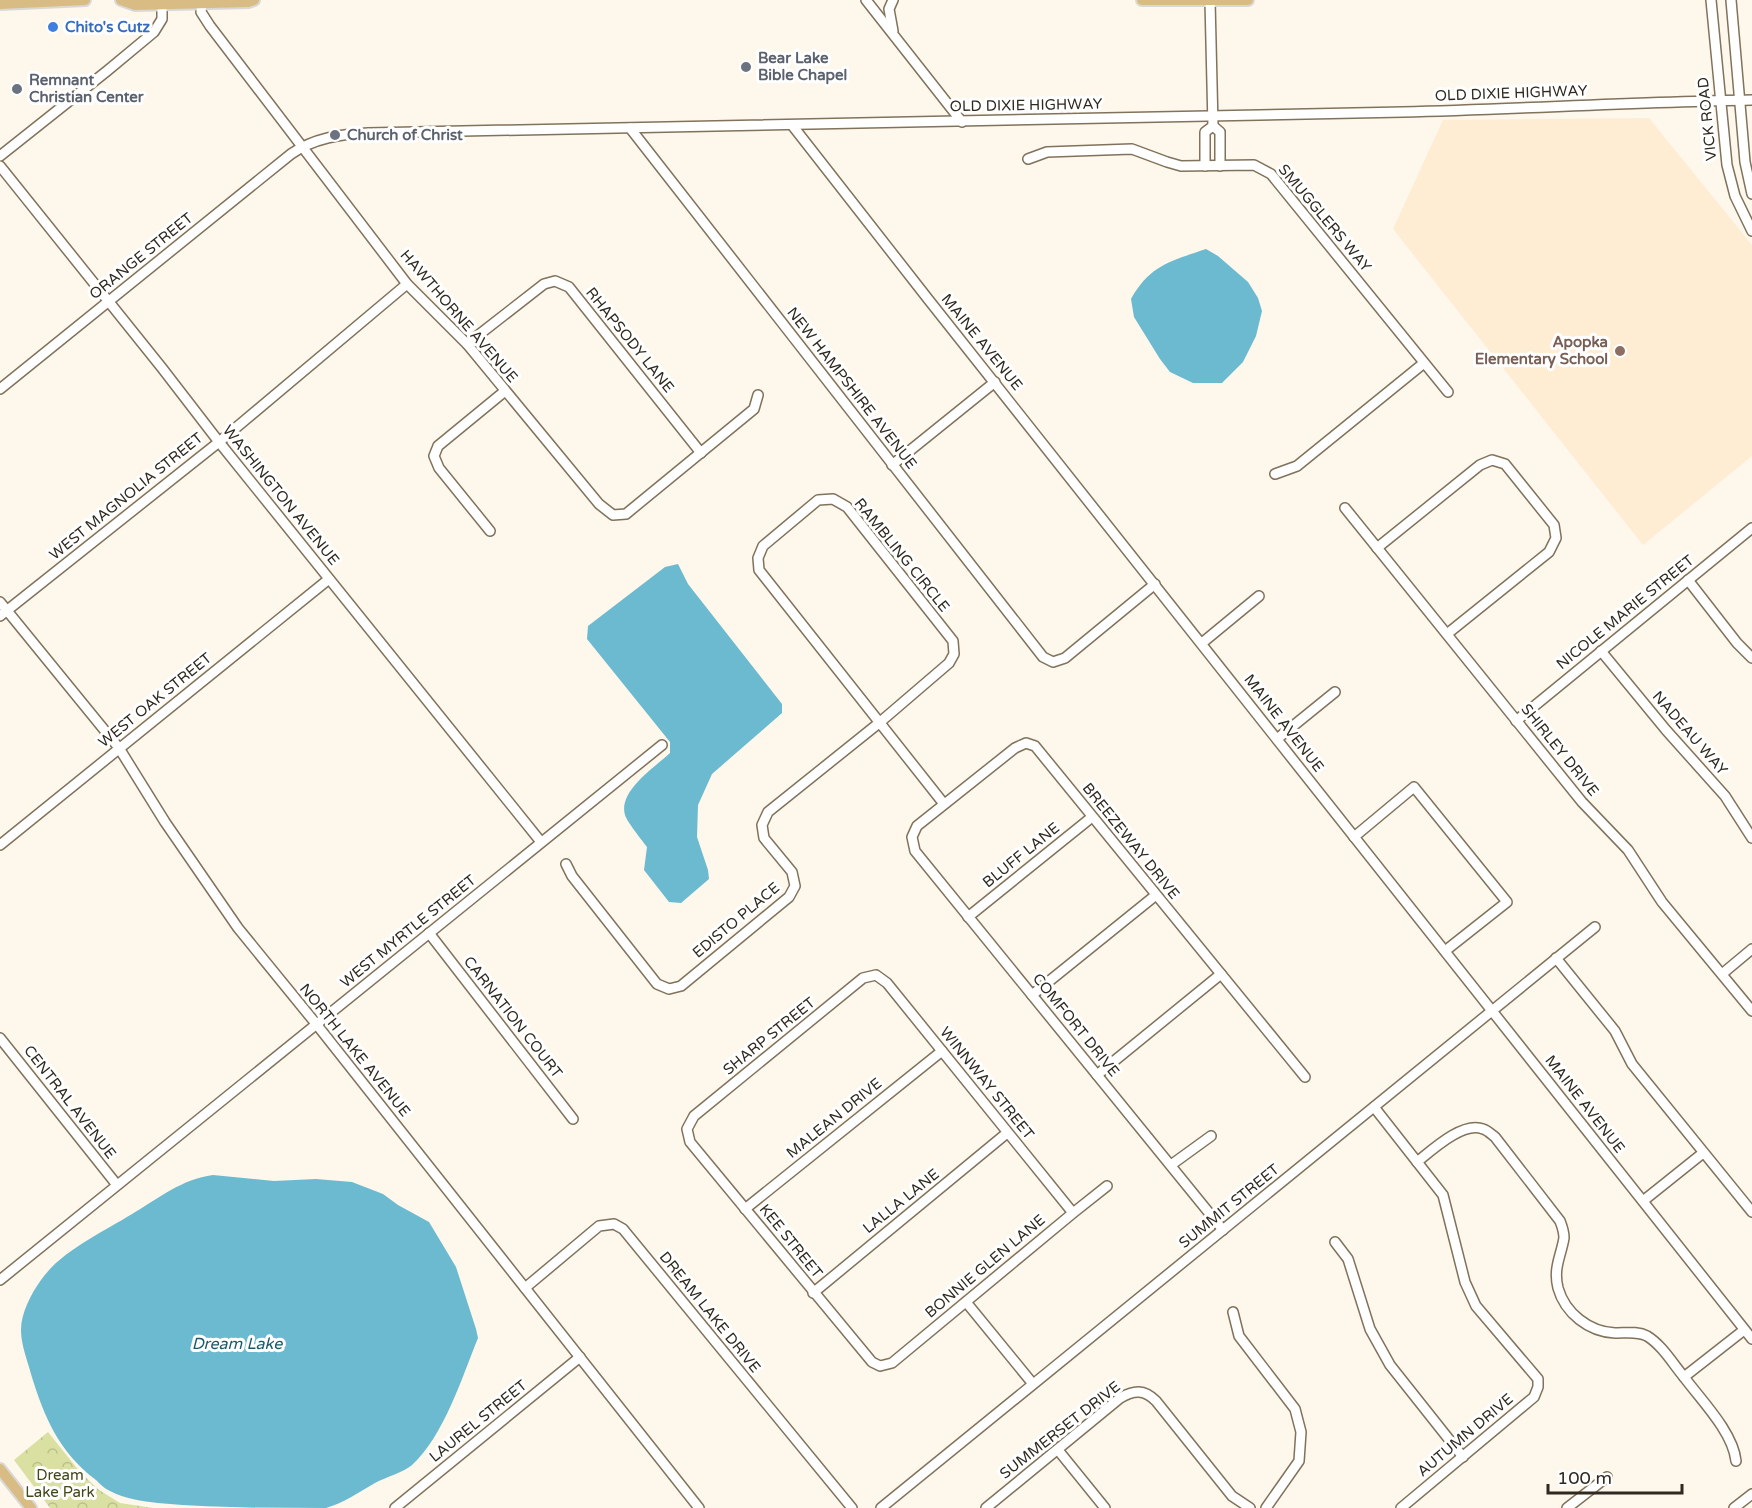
<svg xmlns="http://www.w3.org/2000/svg" width="1752" height="1508" font-family="'Varela Round',sans-serif">
<defs>
<pattern id="park-crowns" width="20" height="18" patternUnits="userSpaceOnUse" patternTransform="scale(1.5)"><rect width="20" height="18" fill="#dae0a1"/><path d="M2 6a3 3 0 1 1 6 0M12 15a3 3 0 1 1 6 0" fill="none" stroke="#bbc08a"/></pattern>
</defs>
<rect width="100%" height="100%" fill="#fdf7ec"/>
<path fill="#feedd3" d="M1649,118L1752,245V456L1643,545L1393,229L1443,120Z"/>
<path fill="url(#park-crowns)" d="M48,1432L80,1472L99,1490L120,1503L153,1508H50L14,1460Z"/>
<g fill="#6bbacf">
<path d="M1206,249L1218,256L1248,282L1258,298L1262,311L1256,336L1243,362L1222,383H1193L1170,372L1160,359L1134,317L1131,299C1150,265 1171,261 1206,249Z"/>
<path d="M678,564L688,584L782,704V713L712,774L698,805L697,837L708,870L709,879L681,903L669,902L644,870L647,847C642,840 627,822 625,815C618,791 655,767 670,753V742L587,639L588,626L665,567Z"/>
<path d="M213,1175L274,1181L316,1179L352,1182L383,1194L398,1205L429,1222L456,1267L476,1329L478,1338C462,1377 444,1436 412,1465C404,1472 386,1477 375,1483C359,1492 344,1503 326,1508C270,1508 214,1508 158,1503C142,1501 125,1499 110,1491C105,1489 100,1484 96,1480C59,1452 44,1417 31,1374C27,1359 21,1345 21,1330C21,1313 31,1294 41,1280C61,1251 103,1232 132,1214C159,1198 182,1179 213,1175Z"/>
</g>
<g fill="none" stroke-linecap="round" stroke-linejoin="round">
<defs>
<g id="minor">
<path d="M866,0L962,122"/>
<path d="M893,0L889,9L893,31"/>
<path d="M1711,0L1727,165L1735,196L1752,231"/>
<path d="M1731,0L1745,162L1752,194"/>
<path d="M1210,1L1213,126"/>
<path d="M202,2L201,12L210,26L407,284L467,344L599,504L613,515L626,514L754,409L758,395"/>
<path d="M792,125L928,299L1752,1339"/>
<path d="M1213,126L1220,132V166"/>
<path d="M630,128L1043,657L1053,662L1065,658L1155,584"/>
<path d="M0,156L107,71L154,32L162,19V4"/>
<path d="M1028,159L1047,152L1132,149L1167,162L1181,166L1254,165L1271,174L1448,392"/>
<path d="M0,166L162,368L219,442L541,842"/>
<path d="M1205,166V132L1213,126"/>
<path d="M467,344L544,284L555,281L569,287L701,453"/>
<path d="M0,389L291,154C314,138 341,134 368,133L1403,112C1519,109 1636,102 1752,100"/>
<path d="M892,465L995,382"/>
<path d="M1275,474L1297,466L1424,363"/>
<path d="M1345,508L1582,802L1628,850L1662,902L1752,1011"/>
<path d="M490,531L439,468L434,456L438,446L505,391"/>
<path d="M1377,548L1480,465L1492,460L1505,464L1554,525L1556,538L1549,552L1447,634"/>
<path d="M1688,580L1737,643L1752,658"/>
<path d="M0,602L119,748L165,822L238,928L317,1025L699,1508"/>
<path d="M0,616L219,442L407,284"/>
<path d="M1202,643L1259,596"/>
<path d="M1601,651L1666,730L1725,796L1752,838"/>
<path d="M1516,721L1752,528"/>
<path d="M1277,739L1335,692"/>
<path d="M1354,837L1414,787L1507,902L1445,951"/>
<path d="M0,845L329,579"/>
<path d="M566,864L572,876L657,984L669,989L681,986L789,897L795,886L792,872L764,838L762,825L768,812L879,723L949,663L954,654L953,641L847,507L833,499L818,500L763,546L758,558L759,570L944,804"/>
<path d="M968,917L1092,817"/>
<path d="M429,933L573,1119"/>
<path d="M1556,958L1615,1031L1632,1064L1752,1212"/>
<path d="M1722,974L1752,949"/>
<path d="M1032,995L1156,895"/>
<path d="M0,1038L117,1185"/>
<path d="M1097,1075L1221,974"/>
<path d="M1374,1107L1443,1195L1465,1282L1476,1306L1538,1379V1387L1534,1397L1401,1508"/>
<path d="M1417,1162C1432,1150 1463,1121 1483,1129C1487,1130 1491,1134 1495,1137L1560,1221C1562,1226 1564,1233 1564,1238C1561,1256 1553,1268 1558,1288C1565,1313 1589,1332 1615,1333C1626,1333 1638,1331 1647,1336C1662,1345 1673,1364 1684,1377"/>
<path d="M1171,1165L1211,1136"/>
<path d="M1643,1201L1703,1153"/>
<path d="M745,1209L942,1051"/>
<path d="M1073,1213L887,983L876,975L863,978L694,1116L687,1129L690,1142L872,1362L880,1366L892,1363L1073,1213L1107,1186"/>
<path d="M1223,1230L915,851L912,837L917,826L1015,748L1026,743L1035,746L1305,1077"/>
<path d="M1335,1242L1348,1259L1370,1329L1390,1365L1463,1457"/>
<path d="M0,1280L662,745"/>
<path d="M525,1288L599,1226L614,1224L623,1229L852,1508"/>
<path d="M813,1293L1007,1133"/>
<path d="M966,1302L1033,1384"/>
<path d="M1233,1312L1239,1336L1295,1409L1301,1432L1299,1461L1266,1508"/>
<path d="M1058,1450L1105,1508"/>
<path d="M1736,1461C1733,1432 1701,1400 1684,1377L1744,1330"/>
<path d="M395,1508L580,1357"/>
<path d="M881,1508L1595,927"/>
<path d="M986,1508L1120,1398C1134,1390 1144,1389 1156,1401L1232,1496L1250,1508"/>
<path d="M1567,1508L1607,1477"/>
<path d="M1734,1508L1752,1494"/>
</g>
<g id="major">
<path d="M121,0L135,5L248,2L254,0"/>
<path d="M1142,0H1248"/>
<path d="M0,4L85,0"/>
<path d="M0,1469L31,1508"/>
</g>
</defs>
<use href="#minor" stroke="#81725b" stroke-width="12"/>
<use href="#major" stroke="#dad8d7" stroke-width="14"/>
<use href="#minor" stroke="#fff" stroke-width="9"/>
<use href="#major" stroke="#d8bc83" stroke-width="10"/>
</g>
<circle fill="#3f7fe0" stroke="#fff" stroke-width="2" cx="53" cy="27" r="6"/>
<g fill="#6b7280" stroke="#fff" stroke-width="2">
<circle cx="746" cy="67" r="6"/>
<circle cx="17" cy="89" r="6"/>
<circle cx="335" cy="135" r="6"/>
</g>
<circle fill="#8d6e63" stroke="#fff" stroke-width="2" cx="1620" cy="351" r="6"/>
<g text-anchor="middle" stroke-width="6" stroke-linejoin="round" paint-order="stroke">
<g font-size="15" font-weight="bold" fill="#366cbe" stroke="#fff" text-anchor="start">
<text x="65" y="32">Chito's Cutz</text>
</g>
<g font-size="15" font-weight="bold" fill="#5b616d" stroke="#fff" text-anchor="start">
<text x="758" y="63">Bear Lake<tspan x="758" dy="17">Bible Chapel</tspan></text>
<text x="29" y="85">Remnant<tspan x="29" dy="17">Christian Center</tspan></text>
<text x="347" y="140">Church of Christ</text>
</g>
<g font-size="15" fill="#2f291f" stroke="#fff">
<text transform="translate(1511 93) rotate(-2)" y="5">OLD DIXIE HIGHWAY</text>
<text transform="translate(1026 105) rotate(-1)" y="5">OLD DIXIE HIGHWAY</text>
<text transform="translate(1707 119) rotate(-96)" y="5">VICK ROAD</text>
<text transform="translate(1325 218) rotate(50)" y="5">SMUGGLERS WAY</text>
<text transform="translate(141 256) rotate(-39)" y="5">ORANGE STREET</text>
<text transform="translate(459 316) rotate(49)" y="5">HAWTHORNE AVENUE</text>
<text transform="translate(630 340) rotate(51)" y="5">RHAPSODY LANE</text>
<text transform="translate(982 342) rotate(51)" y="5">MAINE AVENUE</text>
<text transform="translate(852 388) rotate(52)" y="5">NEW HAMPSHIRE AVENUE</text>
<text transform="translate(281 495) rotate(51)" y="5">WASHINGTON AVENUE</text>
<text transform="translate(126 496) rotate(-39)" y="5">WEST MAGNOLIA STREET</text>
<text transform="translate(902 555) rotate(51)" y="5">RAMBLING CIRCLE</text>
<text transform="translate(1625 612) rotate(-39)" y="5">NICOLE MARIE STREET</text>
<text transform="translate(155 700) rotate(-39)" y="5">WEST OAK STREET</text>
<text transform="translate(1284 723) rotate(52)" y="5">MAINE AVENUE</text>
<text transform="translate(1690 733) rotate(49)" y="5">NADEAU WAY</text>
<text transform="translate(1560 750) rotate(51)" y="5">SHIRLEY DRIVE</text>
<text transform="translate(1131 841) rotate(51)" y="5">BREEZEWAY DRIVE</text>
<text transform="translate(1021 855) rotate(-39)" y="5">BLUFF LANE</text>
<text transform="translate(736 920) rotate(-40)" y="5">EDISTO PLACE</text>
<text transform="translate(408 931) rotate(-39)" y="5">WEST MYRTLE STREET</text>
<text transform="translate(513 1017) rotate(52)" y="5">CARNATION COURT</text>
<text transform="translate(1076 1025) rotate(51)" y="5">COMFORT DRIVE</text>
<text transform="translate(769 1036) rotate(-39)" y="5">SHARP STREET</text>
<text transform="translate(355 1050) rotate(51)" y="5">NORTH LAKE AVENUE</text>
<text transform="translate(987 1083) rotate(51)" y="5">WINNWAY STREET</text>
<text transform="translate(70 1102) rotate(52)" y="5">CENTRAL AVENUE</text>
<text transform="translate(1585 1104) rotate(52)" y="5">MAINE AVENUE</text>
<text transform="translate(834 1118) rotate(-39)" y="5">MALEAN DRIVE</text>
<text transform="translate(901 1201) rotate(-39)" y="5">LALLA LANE</text>
<text transform="translate(1229 1206) rotate(-39)" y="5">SUMMIT STREET</text>
<text transform="translate(791 1241) rotate(51)" y="5">KEE STREET</text>
<text transform="translate(985 1266) rotate(-40)" y="5">BONNIE GLEN LANE</text>
<text transform="translate(710 1312) rotate(51)" y="5">DREAM LAKE DRIVE</text>
<text transform="translate(478 1421) rotate(-39)" y="5">LAUREL STREET</text>
<text transform="translate(1060 1430) rotate(-38)" y="5">SUMMERSET DRIVE</text>
<text transform="translate(1465 1435) rotate(-40)" y="5">AUTUMN DRIVE</text>
</g>
<g font-size="15" font-weight="bold" fill="#785e54" stroke="#fff" text-anchor="end">
<text x="1608" y="347">Apopka<tspan x="1608" dy="17">Elementary School</tspan></text>
</g>
<g font-size="15" fill="#434616" stroke="#fff">
<text x="60" y="1480">Dream<tspan x="60" dy="17">Lake Park</tspan></text>
</g>
<g font-size="16" font-style="italic" fill="#195a6a" stroke="#fff">
<text x="237" y="1349">Dream Lake</text>
</g>
</g>
<path d="M1548 1484v9h134v-9" fill="none" stroke="#2f291f" stroke-width="3"/>
<text x="1557" y="1484" font-size="18" fill="#2f291f" stroke="#ffffff" stroke-width="4.5" paint-order="stroke">100 m</text>
</svg>
